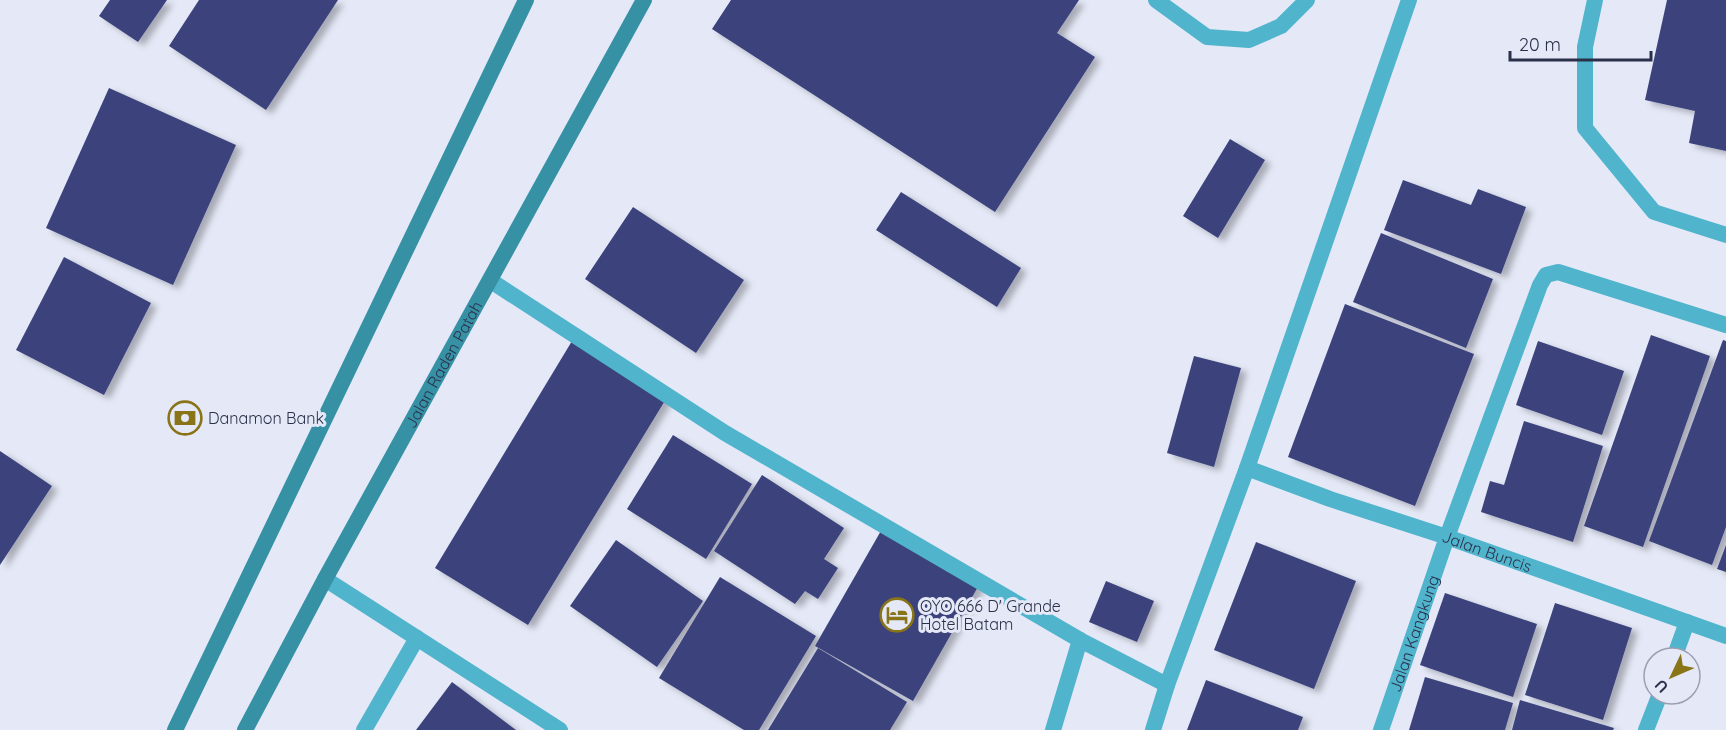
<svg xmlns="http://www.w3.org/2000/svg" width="1726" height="730" font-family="Quicksand,sans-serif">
<defs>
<filter id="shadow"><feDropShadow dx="6" dy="4" stdDeviation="3" flood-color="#0004"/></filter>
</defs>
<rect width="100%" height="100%" fill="#e5e9f7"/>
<g fill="#3a427c" filter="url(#shadow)">
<path d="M110,0H167L138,42L99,16Z"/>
<path d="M199,0H338L266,110L169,46Z"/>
<path d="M731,0H1079L1057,33L1095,57L995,212L712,29Z"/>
<path d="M1667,0H1726V151L1689,143L1695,111L1645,100Z"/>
<path d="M109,88L236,145L173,285L46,228Z"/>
<path d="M1230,139L1265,160L1218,238L1183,216Z"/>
<path d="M1403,180L1471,205L1478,189L1526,207L1501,274L1384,230Z"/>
<path d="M901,192L1021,268L997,307L876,230Z"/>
<path d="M633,207L744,280L696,353L585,279Z"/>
<path d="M1381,233L1493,279L1466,348L1353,302Z"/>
<path d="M64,257L151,303L104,395L16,350Z"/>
<path d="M1345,304L1474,354L1415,506L1288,457Z"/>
<path d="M1651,335L1710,356L1643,547L1584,526Z"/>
<path d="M1723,340L1726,341V527L1712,565L1649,541Z"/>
<path d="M572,341L666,399L528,625L435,568Z"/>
<path d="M1538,341L1624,371L1602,435L1516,405Z"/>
<path d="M1194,356L1241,368L1214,467L1167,453Z"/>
<path d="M1524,421L1603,446L1573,542L1481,512L1490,481L1504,485Z"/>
<path d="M673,435L752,484L706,559L627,509Z"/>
<path d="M0,451L52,486L0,565Z"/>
<path d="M762,475L844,528L824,559L838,568L818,599L805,591L795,604L714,551Z"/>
<path d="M882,529L979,585L913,701L815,646Z"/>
<path d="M616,540L703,601L657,667L570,606Z"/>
<path d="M1256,542L1356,581L1314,689L1214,650Z"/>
<path d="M1726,545V572L1717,569Z"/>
<path d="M720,577L816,636L759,730H744L659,678Z"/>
<path d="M1106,581L1154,601L1137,642L1089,622Z"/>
<path d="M1445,593L1537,624L1513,697L1420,665Z"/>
<path d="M1555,603L1632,628L1603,720L1525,695Z"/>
<path d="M818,648L907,702L890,730H768Z"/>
<path d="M1425,677L1513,703L1505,730H1409Z"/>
<path d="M1206,680L1303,717L1298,730H1187Z"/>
<path d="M452,682L516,730H416Z"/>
<path d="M1520,700L1614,728L1613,730H1512Z"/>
</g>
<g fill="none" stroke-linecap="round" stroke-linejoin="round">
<g stroke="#50b4cc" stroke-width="16">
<path d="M1156,0L1207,37L1249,40L1281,26L1307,0"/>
<path d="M1595,0L1585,47V128L1654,212L1726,235"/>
<path d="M325,579L560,730"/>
<path d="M364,730L417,638"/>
<path d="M1053,730L1080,640"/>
</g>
<g stroke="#50b4cc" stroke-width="16">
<path d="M491,281L725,433L1080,640L1167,685"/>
<path id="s1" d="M1247,468L1330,499L1447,537L1726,636"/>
<path d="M1674,658L1687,622"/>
<path d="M1153,730L1167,685L1247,468L1409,0"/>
<path id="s2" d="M1381,730L1447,537L1540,285L1546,275L1558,272L1726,325"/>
<path d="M1646,730L1660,694"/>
</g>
<g stroke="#3691a5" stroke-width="16">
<path d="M175,730L526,0"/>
<path id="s3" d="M245,730L325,579L644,0"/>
</g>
</g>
<defs>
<symbol id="bank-ring" viewBox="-11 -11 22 22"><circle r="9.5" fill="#e5e9f7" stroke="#897417" stroke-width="1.5"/><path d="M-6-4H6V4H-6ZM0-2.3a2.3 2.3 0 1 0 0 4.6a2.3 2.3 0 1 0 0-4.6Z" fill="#897417"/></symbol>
<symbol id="hotel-ring" viewBox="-11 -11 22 22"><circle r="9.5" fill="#e5e9f7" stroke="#897417" stroke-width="1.5"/><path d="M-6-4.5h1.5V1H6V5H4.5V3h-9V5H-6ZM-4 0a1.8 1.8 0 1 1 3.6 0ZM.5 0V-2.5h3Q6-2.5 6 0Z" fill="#897417"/></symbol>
</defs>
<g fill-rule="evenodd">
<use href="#bank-ring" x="166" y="399" width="38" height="38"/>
<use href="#hotel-ring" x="878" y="596" width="38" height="38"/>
</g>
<g text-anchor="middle" stroke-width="6" stroke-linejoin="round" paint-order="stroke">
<g font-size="16" fill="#2b304a" stroke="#e5e9f7">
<text dy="6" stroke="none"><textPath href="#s3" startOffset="416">Jalan Raden Patah</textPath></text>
<text dy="6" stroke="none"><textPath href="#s1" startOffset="254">Jalan Buncis</textPath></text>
<text dy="6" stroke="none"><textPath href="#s2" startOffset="102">Jalan Kangkung</textPath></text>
</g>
<g font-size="16" fill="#2b304a" stroke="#e5e9f7" text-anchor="start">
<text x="208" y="424">Danamon Bank</text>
<text x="920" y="612">OYO 666 D' Grande<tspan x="920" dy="18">Hotel Batam</tspan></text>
</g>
</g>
<g transform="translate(1672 676) rotate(226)"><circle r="28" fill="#e5e9f7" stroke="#9b9fb2" stroke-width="1.5"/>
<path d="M0-4.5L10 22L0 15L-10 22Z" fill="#897417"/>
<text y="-9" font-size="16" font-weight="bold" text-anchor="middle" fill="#2b304a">U</text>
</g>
<path d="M1510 51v9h141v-9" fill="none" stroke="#2b304a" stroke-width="3"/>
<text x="1519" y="51" font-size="18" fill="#2b304a" stroke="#e5e9f7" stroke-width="4.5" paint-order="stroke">20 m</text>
</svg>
